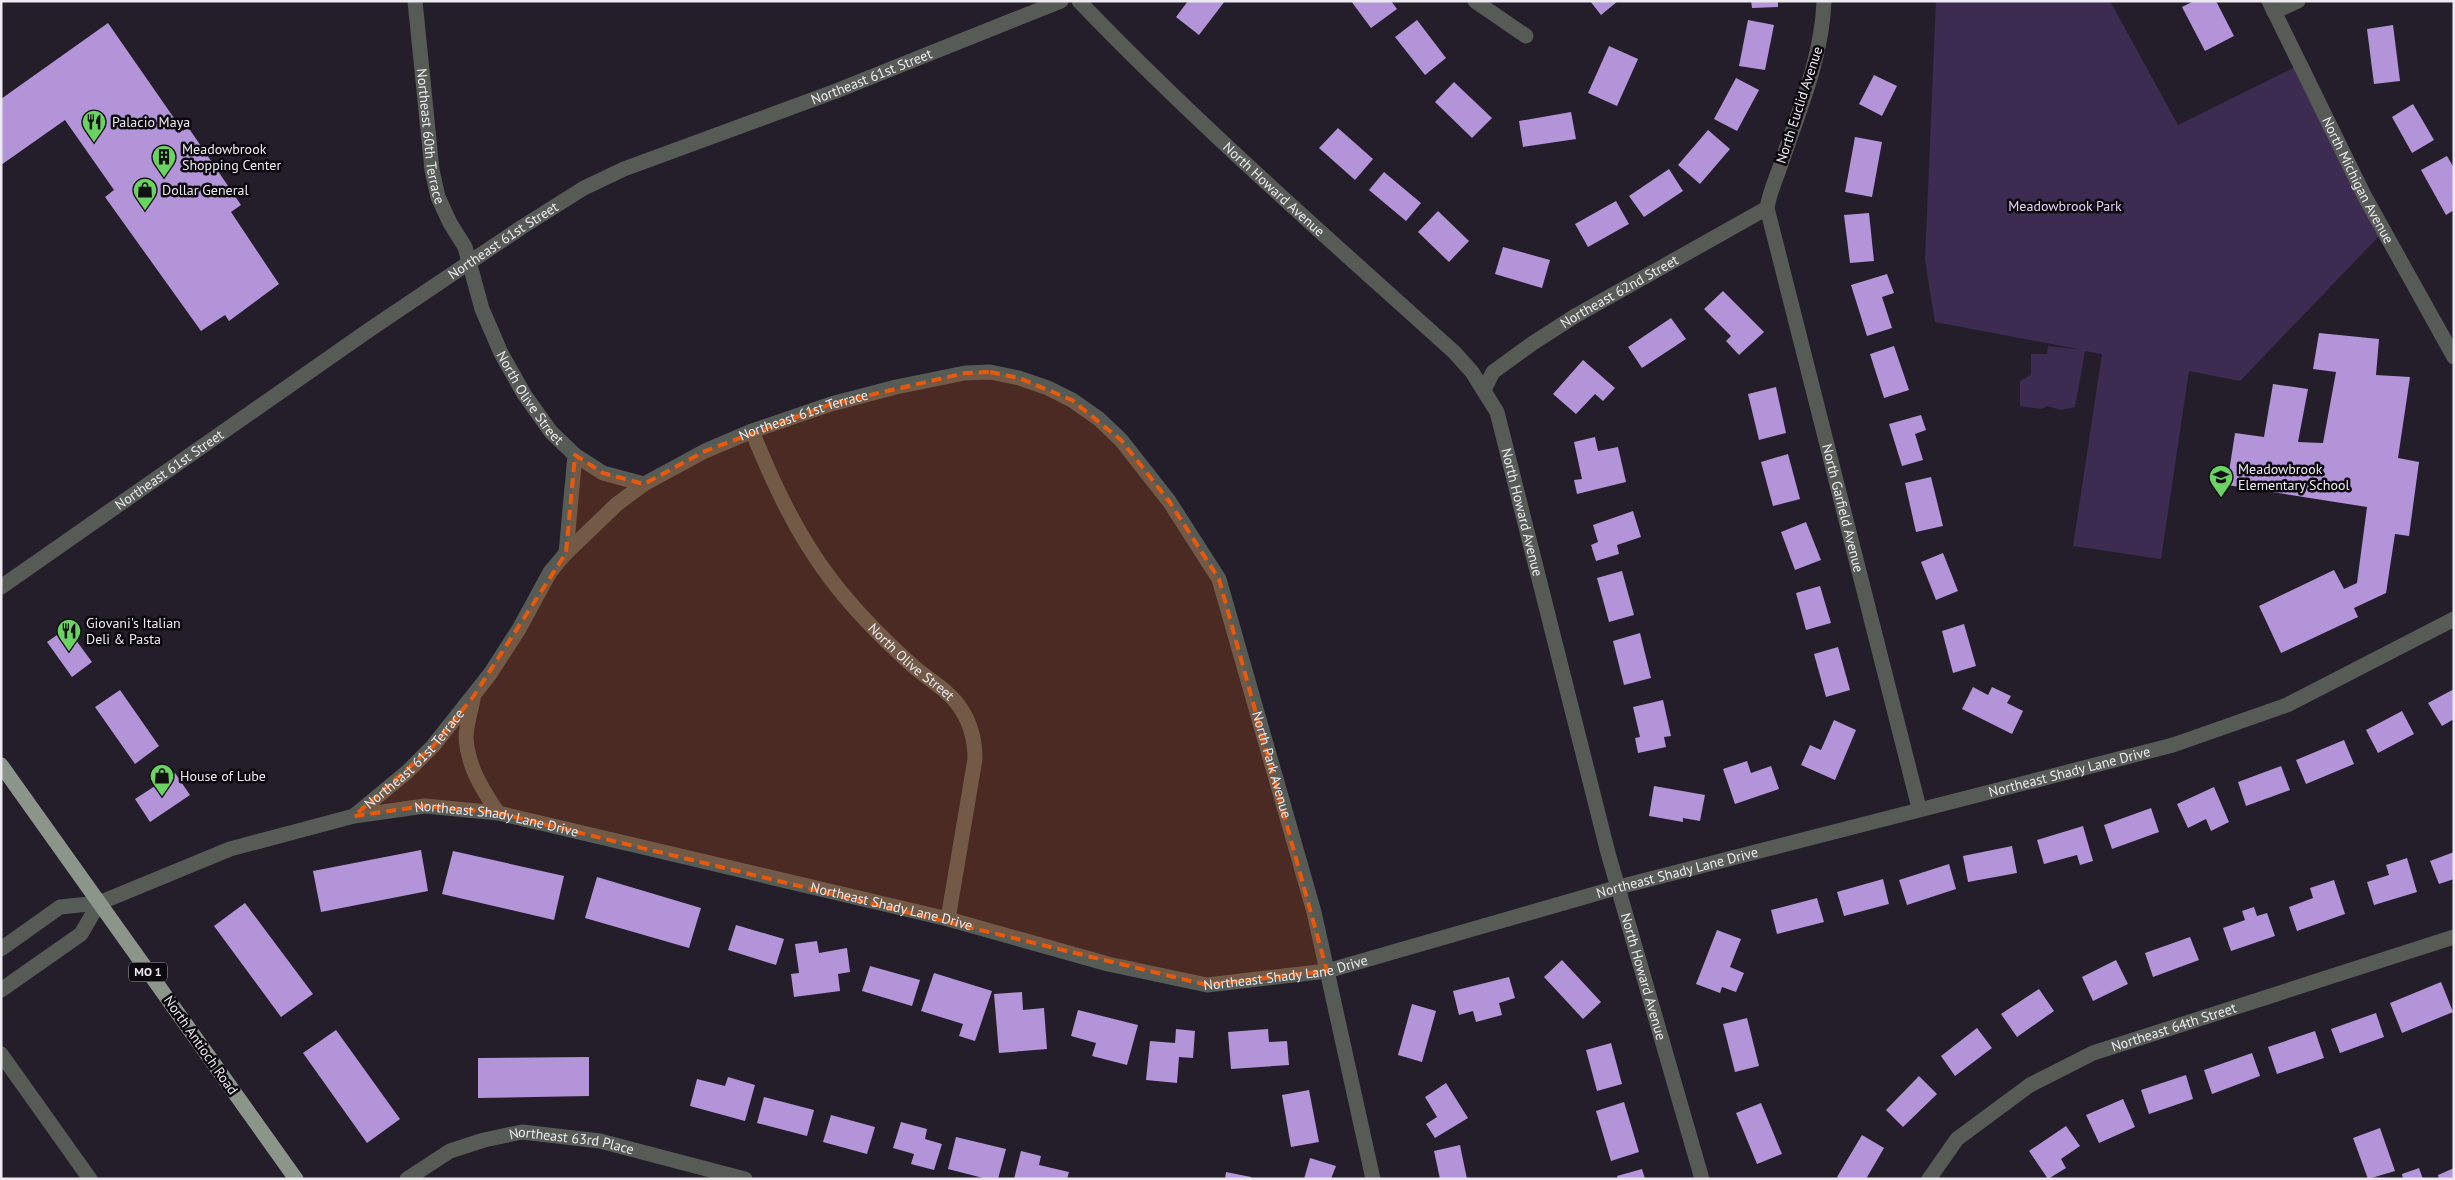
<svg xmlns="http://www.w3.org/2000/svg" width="2455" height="1180" font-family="'PT Sans',sans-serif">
<rect width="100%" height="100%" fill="#231e2a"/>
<path fill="#3d2c51" d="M1936,1H2110L2178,125L2307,61L2383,232L2240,381L2189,371L2161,559L2073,546L2102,354L2085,351L2075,407L2061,410L2047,406L2042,409L2020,406V381L2031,375V354H2047L2048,346L2083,350L1935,322L1925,260Z"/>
<g fill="#b394d9">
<path d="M1188,1H1225L1199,35L1176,17Z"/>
<path d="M1351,1H1391L1397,9L1371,28Z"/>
<path d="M1590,1H1618L1601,15Z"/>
<path d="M1751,1H1778V7L1752,8Z"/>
<path d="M2194,1H2216L2234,36L2205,51L2182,7Z"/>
<path d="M1417,20L1446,58L1425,75L1395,37Z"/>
<path d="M1748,20L1774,25L1765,70L1739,66Z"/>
<path d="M108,23L183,131L188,127L241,205L231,212L279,284L229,321L225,315L201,331L105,197L114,190L65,120L1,165V99Z"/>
<path d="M2393,25L2400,81L2374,84L2367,29Z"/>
<path d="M1609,46L1638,59L1617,106L1588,93Z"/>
<path d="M1874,75L1897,86L1882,116L1859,104Z"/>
<path d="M1736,78L1759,90L1737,131L1714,119Z"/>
<path d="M1454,82L1492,118L1472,138L1435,102Z"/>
<path d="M2413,104L2434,140L2412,153L2392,117Z"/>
<path d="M1571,112L1576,139L1523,147L1519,121Z"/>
<path d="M1338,128L1373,159L1355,180L1319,148Z"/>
<path d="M1708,130L1730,149L1700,184L1678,165Z"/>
<path d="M1855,137L1882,142L1872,197L1845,192Z"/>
<path d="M2447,156L2454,168V210L2446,215L2421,170Z"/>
<path d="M1669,169L1683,191L1644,217L1629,196Z"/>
<path d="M1384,172L1421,203L1406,221L1369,190Z"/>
<path d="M1616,201L1629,224L1588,247L1575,224Z"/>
<path d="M1438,211L1469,241L1449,262L1418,232Z"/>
<path d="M1869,213L1874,261L1850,263L1844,215Z"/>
<path d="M1503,247L1550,260L1542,288L1495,274Z"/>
<path d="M1887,274L1894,293L1882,297L1892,328L1867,336L1851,285Z"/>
<path d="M1723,291L1764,332L1739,355L1726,341L1731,336L1704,309Z"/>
<path d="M1671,318L1686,339L1642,368L1628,347Z"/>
<path d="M2319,333L2379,339L2376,375L2410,377L2398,458L2419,462L2409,536L2395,534L2386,593L2354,608L2358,617L2281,653L2259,606L2334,570L2344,589L2357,583L2367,507L2227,485L2235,433L2264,437L2273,384L2308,389L2298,442L2323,443L2336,372L2313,369Z"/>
<path d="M1894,346L1909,390L1884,398L1870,354Z"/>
<path d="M1583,360L1615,388L1603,401L1595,394L1576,414L1553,394Z"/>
<path d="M1776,387L1786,433L1759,440L1748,394Z"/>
<path d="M1921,415L1926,430L1915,434L1923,460L1902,466L1889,424Z"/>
<path d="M1595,437L1598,451L1618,447L1626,482L1577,494L1574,480L1582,479L1574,442Z"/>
<path d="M1788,454L1800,499L1773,506L1761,462Z"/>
<path d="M1931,477L1943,526L1916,532L1905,483Z"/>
<path d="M1633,511L1641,537L1617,545L1619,554L1596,561L1591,545L1598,542L1593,525Z"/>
<path d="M1806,522L1821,560L1795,570L1781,532Z"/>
<path d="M1943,553L1958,591L1936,600L1921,562Z"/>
<path d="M1622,571L1634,615L1609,622L1597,578Z"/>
<path d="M1820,586L1831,623L1806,630L1796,593Z"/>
<path d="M1964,624L1976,666L1953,673L1942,631Z"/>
<path d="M67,628L92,662L72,677L47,642Z"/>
<path d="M1640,633L1651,678L1624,685L1613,641Z"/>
<path d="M1838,647L1850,690L1826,697L1814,654Z"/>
<path d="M1973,687L1988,695L1992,687L2011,696L2007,703L2023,711L2012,734L1962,709Z"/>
<path d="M2454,689V719L2442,726L2428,703Z"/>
<path d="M120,690L159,746L135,764L95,707Z"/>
<path d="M1663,700L1671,736L1664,737L1666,747L1638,753L1635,738L1640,737L1633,707Z"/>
<path d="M2402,711L2414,734L2378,753L2366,730Z"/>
<path d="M1834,720L1856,730L1835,780L1801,765L1810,745L1821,750Z"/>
<path d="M2344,740L2354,764L2306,784L2296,760Z"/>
<path d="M1747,761L1751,773L1771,766L1779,789L1735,804L1723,769Z"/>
<path d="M2281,766L2290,790L2246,806L2238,782Z"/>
<path d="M175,773L190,795L150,822L135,799Z"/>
<path d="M1654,786L1705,795L1700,821L1683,818V822L1649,816Z"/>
<path d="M2214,787L2229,822L2211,831L2206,819L2188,828L2177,804Z"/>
<path d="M2151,808L2159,832L2112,849L2104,825Z"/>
<path d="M2083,826L2093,861L2080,865L2077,855L2044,864L2037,840Z"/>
<path d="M2012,846L2017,873L1968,882L1963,856Z"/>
<path d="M421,850L428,891L321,912L313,871Z"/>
<path d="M453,851L564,876L554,920L442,894Z"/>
<path d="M2454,852V879L2439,884L2430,861Z"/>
<path d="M2407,858L2417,892L2374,905L2367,882L2389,875L2386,865Z"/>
<path d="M1949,864L1956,889L1907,905L1899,880Z"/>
<path d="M597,877L701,908L689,948L585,918Z"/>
<path d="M1883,879L1889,904L1844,916L1837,892Z"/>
<path d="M2334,880L2345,914L2297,931L2289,907L2313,898L2310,888Z"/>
<path d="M1817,898L1824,922L1777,934L1771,910Z"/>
<path d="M245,903L313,994L281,1017L214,926Z"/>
<path d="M2254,907L2257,916L2267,913L2275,936L2231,951L2223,928L2245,920L2242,911Z"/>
<path d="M736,925L784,939L776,965L728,950Z"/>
<path d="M1717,930L1741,939L1730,967L1744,973L1736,992L1722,987L1720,993L1696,984Z"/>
<path d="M2190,937L2199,960L2153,977L2145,953Z"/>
<path d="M817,941L819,953L847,948L850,972L838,974L840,991L794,997L791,974L799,973L795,944Z"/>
<path d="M1562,960L1601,1002L1583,1019L1544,977Z"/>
<path d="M2116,960L2128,984L2093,1001L2082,977Z"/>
<path d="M870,966L920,980L912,1006L862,991Z"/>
<path d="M934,973L992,991L975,1041L959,1036L963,1024L921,1011Z"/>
<path d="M1509,977L1515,998L1499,1003L1502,1015L1476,1022L1473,1011L1459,1015L1453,991Z"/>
<path d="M2441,982L2453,1012L2402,1033L2390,1003Z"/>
<path d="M2039,989L2054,1011L2017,1037L2001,1014Z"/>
<path d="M1022,992L1023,1010L1044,1008L1047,1049L999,1053L994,994Z"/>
<path d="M1412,1004L1436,1011L1422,1062L1398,1055Z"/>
<path d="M1078,1010L1138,1025L1127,1065L1092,1056L1096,1043L1071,1036Z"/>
<path d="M2376,1013L2384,1037L2340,1053L2331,1029Z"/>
<path d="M1747,1018L1759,1066L1735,1072L1723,1024Z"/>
<path d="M1977,1028L1992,1048L1955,1076L1941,1056Z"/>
<path d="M1176,1029L1195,1031L1193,1058L1179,1057L1177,1083L1146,1080L1150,1041L1175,1043Z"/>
<path d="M1268,1029L1269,1042L1287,1041L1289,1065L1231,1069L1228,1032Z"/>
<path d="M336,1030L400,1119L367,1143L303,1053Z"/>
<path d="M2315,1031L2324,1058L2277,1074L2268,1047Z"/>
<path d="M1611,1043L1622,1084L1597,1091L1586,1050Z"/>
<path d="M2252,1053L2260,1076L2212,1094L2204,1070Z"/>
<path d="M589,1057V1096L478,1098V1058Z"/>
<path d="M2186,1075L2193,1099L2149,1114L2141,1090Z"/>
<path d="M1919,1076L1937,1094L1903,1127L1886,1110Z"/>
<path d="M728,1077L755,1085L745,1121L690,1106L697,1079L725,1086Z"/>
<path d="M1446,1083L1468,1118L1435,1138L1426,1124L1437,1117L1425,1097Z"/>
<path d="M1309,1090L1319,1142L1291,1147L1282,1095Z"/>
<path d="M764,1097L814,1110L807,1136L757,1123Z"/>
<path d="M2123,1099L2135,1127L2099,1143L2086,1115Z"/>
<path d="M1624,1102L1639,1152L1611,1161L1596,1111Z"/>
<path d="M1761,1103L1782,1154L1757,1164L1736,1113Z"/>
<path d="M831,1115L875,1127L867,1154L823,1142Z"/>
<path d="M901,1122L927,1129L925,1139L942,1144L934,1170L911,1164L914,1154L893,1148Z"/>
<path d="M2066,1126L2080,1146L2061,1159L2066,1168L2048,1179L2029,1151Z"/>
<path d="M2380,1128L2395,1171L2368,1179L2353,1138Z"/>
<path d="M1862,1135L1884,1148L1866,1179H1840L1837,1177Z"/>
<path d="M956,1137L1006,1149L998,1179H987L948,1169Z"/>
<path d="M1460,1145L1467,1179H1440L1434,1151Z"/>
<path d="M1021,1151L1041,1156L1039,1165L1069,1172L1067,1179H1014Z"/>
<path d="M1310,1158L1336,1166L1331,1179H1304Z"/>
<path d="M2419,1168L2423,1179H2403L2402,1174Z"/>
<path d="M2454,1168V1179H2439L2438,1175Z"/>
<path d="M1642,1169L1645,1179H1618L1617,1176Z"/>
<path d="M1226,1172L1251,1177V1179H1225Z"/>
</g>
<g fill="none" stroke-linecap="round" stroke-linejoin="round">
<g stroke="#565b55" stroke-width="15">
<path id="s1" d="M415,1L432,170L438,197L450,223L465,247L482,309L501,353L524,394L551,432L575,455L603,473L644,484"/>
<path id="s2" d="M1079,1C1198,125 1328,238 1455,353L1472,372L1497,412L1608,853L1702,1179"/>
<path d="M1475,1L1526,36"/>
<path id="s3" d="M1824,1C1822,57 1800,108 1782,161C1777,177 1770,190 1767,208L1919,808"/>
<path id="s4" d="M2269,1L2365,197L2454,357"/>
<path d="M2274,12L2298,1"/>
<path id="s5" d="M1484,390L1493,372L1533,343L1575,316L1767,208"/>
<path id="s6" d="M752,431C773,483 796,533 830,578C854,610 883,639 913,666C929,680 950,691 961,709C971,724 975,741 975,759L948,919"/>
<path d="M566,553L575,455"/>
<path id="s7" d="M1,587L369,330L522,227L584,188L624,169L836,91L1061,1"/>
<path d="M473,699C471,711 466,725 466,738C468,767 482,789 498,813"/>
<path id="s8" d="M355,815L407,772L433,746L490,674L519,629L550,572L566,553L617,504L644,484L705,451L752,431L831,404L896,387L965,373L990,372L1019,378L1048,388L1072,400L1099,419L1121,440L1169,501L1219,579L1314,912L1373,1179"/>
<path id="s9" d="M1,949L60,907L99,903L230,849L294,832L354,816L425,806L498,813L948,919L1108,964L1207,985L1327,971L1619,887L2173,745L2287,705L2454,619"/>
<path d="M1,990L81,934L99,903"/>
<path d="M1,1054L90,1179"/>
<path id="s10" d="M407,1179L450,1151L484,1140L522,1132L600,1141L745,1179"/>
<path id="s11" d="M1929,1179L1957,1139L2030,1085L2093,1053L2454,937"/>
</g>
<path stroke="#8b958a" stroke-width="15" d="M1,765L296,1179"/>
</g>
<path fill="#e8590c" fill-opacity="0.2" stroke="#e8590c" stroke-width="4" stroke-dasharray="10 6" stroke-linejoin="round" d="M990,372L1019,378L1072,400L1121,440L1169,501L1219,579L1327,971L1207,985L498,813L425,806L354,816L433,746L473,697L566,553L575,455L603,473L644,484L705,451L831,404L965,373Z"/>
<defs>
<symbol id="restaurant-pin" viewBox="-11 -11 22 30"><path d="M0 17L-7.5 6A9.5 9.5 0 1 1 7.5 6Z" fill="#6bd363" stroke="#0b090e"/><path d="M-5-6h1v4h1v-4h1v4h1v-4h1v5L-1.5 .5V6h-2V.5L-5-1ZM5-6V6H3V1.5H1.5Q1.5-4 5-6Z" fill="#111"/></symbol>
<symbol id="building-pin" viewBox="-11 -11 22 30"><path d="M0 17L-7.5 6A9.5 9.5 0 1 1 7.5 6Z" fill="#6bd363" stroke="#0b090e"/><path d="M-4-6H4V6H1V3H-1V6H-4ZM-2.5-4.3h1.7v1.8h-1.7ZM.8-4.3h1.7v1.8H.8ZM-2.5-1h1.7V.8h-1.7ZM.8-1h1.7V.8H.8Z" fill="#111"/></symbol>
<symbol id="shop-pin" viewBox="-11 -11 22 30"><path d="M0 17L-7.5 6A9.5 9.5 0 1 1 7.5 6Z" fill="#6bd363" stroke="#0b090e"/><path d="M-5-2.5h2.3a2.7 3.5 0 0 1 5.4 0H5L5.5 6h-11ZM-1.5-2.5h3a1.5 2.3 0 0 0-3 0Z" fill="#111"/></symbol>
<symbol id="school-pin" viewBox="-11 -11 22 30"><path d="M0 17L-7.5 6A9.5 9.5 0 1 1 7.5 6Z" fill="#6bd363" stroke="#0b090e"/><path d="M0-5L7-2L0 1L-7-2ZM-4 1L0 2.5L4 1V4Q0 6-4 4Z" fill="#111"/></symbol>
</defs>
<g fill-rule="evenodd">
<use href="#restaurant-pin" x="80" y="108" width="28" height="38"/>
<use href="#building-pin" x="150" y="143" width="28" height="38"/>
<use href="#shop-pin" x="131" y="176" width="28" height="38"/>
<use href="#school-pin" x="2207" y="463" width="28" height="38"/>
<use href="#restaurant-pin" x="55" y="617" width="28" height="38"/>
<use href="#shop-pin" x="148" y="762" width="28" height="38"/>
</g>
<g text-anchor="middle" stroke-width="5" stroke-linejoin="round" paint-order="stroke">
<rect fill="#0b090e" stroke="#a9a6ae" stroke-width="1" x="129" y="962.5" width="38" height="19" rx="4"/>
<g font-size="12" font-weight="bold" fill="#edeaf2">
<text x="148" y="976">MO 1</text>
</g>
<g font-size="14" fill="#edeaf2" stroke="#0b090e">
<text dy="5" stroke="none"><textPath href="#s7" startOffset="1015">Northeast 61st Street</textPath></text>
<text transform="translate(1799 105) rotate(-72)" y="5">North Euclid Avenue</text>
<text dy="5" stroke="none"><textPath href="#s1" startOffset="136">Northeast 60th Terrace</textPath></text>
<text dy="5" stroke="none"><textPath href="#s4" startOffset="200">North Michigan Avenue</textPath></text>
<text dy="5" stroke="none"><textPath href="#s2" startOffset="271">North Howard Avenue</textPath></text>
<text dy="5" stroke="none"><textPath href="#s7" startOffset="610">Northeast 61st Street</textPath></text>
<text dy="5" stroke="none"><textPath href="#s5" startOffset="170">Northeast 62nd Street</textPath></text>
<text dy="5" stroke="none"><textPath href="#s1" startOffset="420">North Olive Street</textPath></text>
<text dy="5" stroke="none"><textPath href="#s8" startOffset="618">Northeast 61st Terrace</textPath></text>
<text dy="5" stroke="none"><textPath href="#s7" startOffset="205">Northeast 61st Street</textPath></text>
<text dy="5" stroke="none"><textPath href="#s3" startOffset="525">North Garfield Avenue</textPath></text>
<text dy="5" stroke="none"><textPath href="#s2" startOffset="691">North Howard Avenue</textPath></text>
<text dy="5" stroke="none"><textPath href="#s6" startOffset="284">North Olive Street</textPath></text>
<text dy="5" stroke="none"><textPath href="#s8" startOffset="82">Northeast 61st Terrace</textPath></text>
<text dy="5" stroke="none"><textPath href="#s8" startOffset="1324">North Park Avenue</textPath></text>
<text dy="5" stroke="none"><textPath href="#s9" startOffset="2146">Northeast Shady Lane Drive</textPath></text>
<text dy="5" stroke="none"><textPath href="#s9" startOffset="526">Northeast Shady Lane Drive</textPath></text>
<text dy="5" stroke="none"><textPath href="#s9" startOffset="1741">Northeast Shady Lane Drive</textPath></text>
<text dy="5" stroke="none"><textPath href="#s9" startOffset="931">Northeast Shady Lane Drive</textPath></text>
<text dy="5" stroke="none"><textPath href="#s9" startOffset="1336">Northeast Shady Lane Drive</textPath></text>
<text dy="5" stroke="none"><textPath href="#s2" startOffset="1171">North Howard Avenue</textPath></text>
<text dy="5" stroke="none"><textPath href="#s11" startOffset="295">Northeast 64th Street</textPath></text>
<text transform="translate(201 1045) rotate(55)" y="5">North Antioch Road</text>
<text dy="5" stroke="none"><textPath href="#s10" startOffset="176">Northeast 63rd Place</textPath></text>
</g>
<g font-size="14" fill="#edeaf2" stroke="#0b090e" text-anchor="start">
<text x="112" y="127">Palacio Maya</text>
<text x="182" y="154">Meadowbrook<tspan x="182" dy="16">Shopping Center</tspan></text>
<text x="162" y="195">Dollar General</text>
<text x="2238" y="474">Meadowbrook<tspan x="2238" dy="16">Elementary School</tspan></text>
<text x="86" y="628">Giovani's Italian<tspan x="86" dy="16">Deli &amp; Pasta</tspan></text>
<text x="180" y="781">House of Lube</text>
</g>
<g font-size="14" fill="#e2d2f8" stroke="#0b090e">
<text x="2065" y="211">Meadowbrook Park</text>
</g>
</g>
<rect width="2455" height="1180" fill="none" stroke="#edeaf2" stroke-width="5"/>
</svg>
